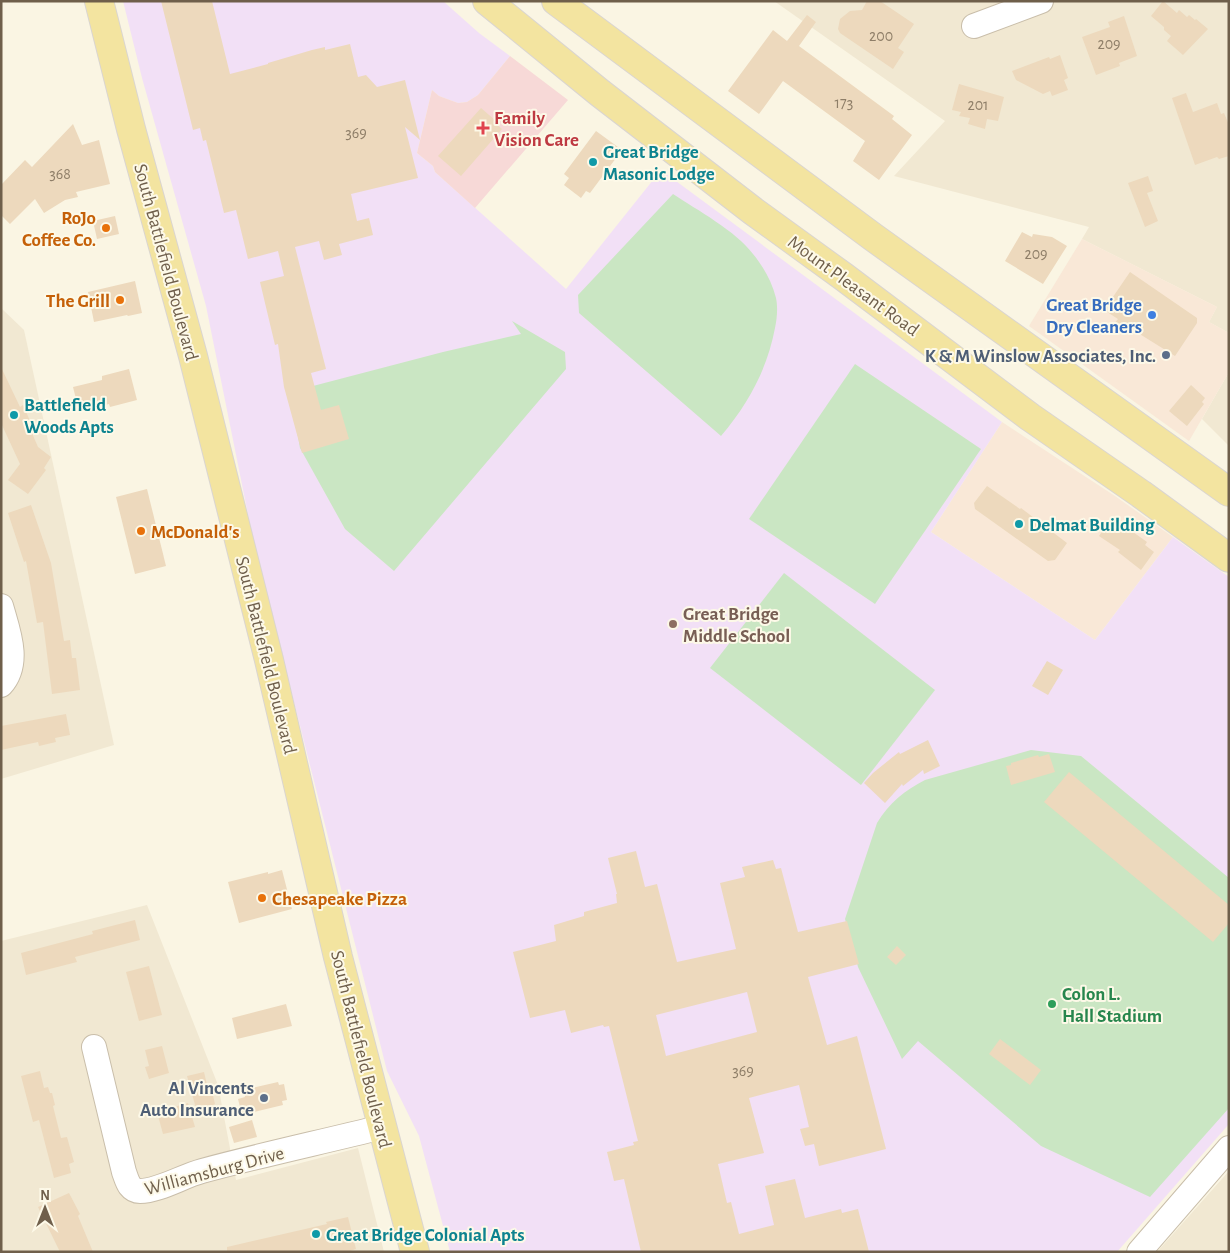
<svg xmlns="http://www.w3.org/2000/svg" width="1230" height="1253" font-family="'Alegreya Sans',sans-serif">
<rect width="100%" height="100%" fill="#faf5e3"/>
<g fill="#f1e8d2">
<path d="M774,1H1229V333L1209,322L1217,307L1082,239L1089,227L894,176L945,121Z"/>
<path d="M1,308L24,330L114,745L1,779Z"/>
<path d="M1229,372V446L1202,419Z"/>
<path d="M147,905L218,1085L236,1180L358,1148L384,1252H1V941Z"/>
<path d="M1229,1171V1252H1157Z"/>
</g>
<g fill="#f9e8d7">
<path d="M1082,239L1217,307L1209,322L1229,333V372L1189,441L1029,326Z"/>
<path d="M1002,422L1115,496L1173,537L1095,640L931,532Z"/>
</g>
<path fill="#f2e0f6" d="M123,1H443L479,33L510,56L478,95L467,102L458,103L439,96L432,90L417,153L433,166L435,172L566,289L661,170L1002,422L931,532L1095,640L1173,537L1229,577V1124L1117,1252H450L419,1136L387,1071L253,539L206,306L142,78Z"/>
<path fill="#f7d9d7" d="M510,56L568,100L475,208L435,172L433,166L417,153L432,90L439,96L458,103L467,102L478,95Z"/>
<g fill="#cae6c3">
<path d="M673,194C697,210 736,231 753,254C763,266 772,282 776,298C778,307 777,319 775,328C767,370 748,404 721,436L579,313L578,295Z"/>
<path d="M512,321L565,352L566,369L394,571L345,529L300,448L290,392L443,352L521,334Z"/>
<path d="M855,364L981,449L875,604L749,519Z"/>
<path d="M784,573L935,690L861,785L710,668Z"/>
<path d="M1031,750L1081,756L1229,878V1108L1150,1197L1041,1146L918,1041L902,1059L858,967L845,919L877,823C889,803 905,790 925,780Z"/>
</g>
<g fill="#edd9bd" fill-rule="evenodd">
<path d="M161,1H212L230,74L268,64V63L312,50L325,47V50L350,44L358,77L366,75L377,87L405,80L420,140L405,127L418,178L351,194L357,221L369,218L373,235L339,244L342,255L324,260L319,241L295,247L326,369L311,373L321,410L339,405L349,439L302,453L284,387L278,344L275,345L260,282L284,276L278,251L248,259L236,210L224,213L206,140L203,141L200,128L193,130Z"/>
<path d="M867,1H880L914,24L898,48L904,52L893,69L840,33L838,29L840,19L850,11L862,10Z"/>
<path d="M1163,1L1177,13L1179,10L1187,17L1189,15L1195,20L1196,19L1208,29L1183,55L1167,41L1171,36L1164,30V27L1151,16Z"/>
<path d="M807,15L816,22L799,46L890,113L894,116L892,119L912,135L879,180L853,161L865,141L783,81L759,114L728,91L773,30L787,41Z"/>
<path d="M1124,16L1137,56L1119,63L1120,66L1096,75L1082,37L1110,27L1108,22Z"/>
<path d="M1060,55L1068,78L1064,80L1068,90L1052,96L1050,91L1043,94L1016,80L1012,71L1049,57L1050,59Z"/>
<path d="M959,84L1004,97L998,121L987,119L985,129L968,124L970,118L959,116L961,112L952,110Z"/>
<path d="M1186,93L1193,112L1217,103L1221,114L1224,113L1229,125V156L1219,159L1217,157L1195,165L1172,98Z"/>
<path d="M481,108L496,121L495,123L502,129L461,176L438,156Z"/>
<path d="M73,124L82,145L99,140L110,184L76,192L78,197L65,200L44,213L35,199L10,224L1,215V185L25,160L32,167Z"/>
<path d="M596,131L622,150L590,193L586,191L581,198L564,185L569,178L564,174Z"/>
<path d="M1148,176L1153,191L1147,193L1158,221L1145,227L1128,183Z"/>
<path d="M115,216L119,234L97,239L93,221Z"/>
<path d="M1022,232L1032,237L1033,234L1052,237L1067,246L1043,284L1005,261Z"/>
<path d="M1130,272L1197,318V323L1175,356L1130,328L1126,333L1114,324L1118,319L1104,310Z"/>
<path d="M135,281L142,313L128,316L127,315L94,322L88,292Z"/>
<path d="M1,367L20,407L23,405L31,423L28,424L38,447L51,457L44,468L46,470L28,494L8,480L20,464L1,423Z"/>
<path d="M129,369L137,400L110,407L109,404L83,411L82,405L78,407L73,387L102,380V376Z"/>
<path d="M1191,385L1205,398L1202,402L1204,404L1187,426L1169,411Z"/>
<path d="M987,486L1020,509L1021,508L1067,543L1055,560L1048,561L975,509L974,503Z"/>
<path d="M147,489L166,566L135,574L116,497Z"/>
<path d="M31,505L51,563L64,641L70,640L72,658H76L80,690L52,694L43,622L37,623L26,561L24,562L8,513Z"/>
<path d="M1112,517L1147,542L1145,545L1154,552L1141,570L1118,552L1120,550L1099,536Z"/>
<path d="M1047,661L1063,670L1048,695L1032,686Z"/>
<path d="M66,714L70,735L55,738L56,742L39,746L38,742L1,750V726Z"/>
<path d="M928,740L940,766L924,774L923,770L903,786L902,784L885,803L864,783L873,773L899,752L900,754Z"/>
<path d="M1049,754L1055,772L1011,785L1006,766L1011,765V763L1038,755L1039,757Z"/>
<path d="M1069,772L1229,905V923L1213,942L1044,802Z"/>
<path d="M636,851L645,887L657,884L677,962L736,949L720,883L745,877L742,867L773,860L776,869L781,868L798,932L847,921L859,964L808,977L827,1045L857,1036L886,1149L819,1166L814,1144L805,1146L800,1129L809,1127L799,1085L749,1098L764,1153L718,1164L727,1203L731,1202L739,1234L774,1225L765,1186L795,1179L805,1218L841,1209L842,1213L858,1209L869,1252H641L624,1179L614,1181L607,1152L634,1145L633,1142L638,1141L609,1026L604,1027L603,1025L571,1033L565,1010L530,1018L513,952L556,941L554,925L584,916V912L617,903L616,894H617L608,858ZM747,992L757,1032L666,1056L656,1015Z"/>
<path d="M282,870L292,909L239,923L228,882L268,872V874Z"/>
<path d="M135,920L140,940L75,957L77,962L26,975L21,953L93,934L92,931Z"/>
<path d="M897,946L906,955L896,965L887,957Z"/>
<path d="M149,966L162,1015L139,1021L126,972Z"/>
<path d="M286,1004L292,1026L237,1039L232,1018Z"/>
<path d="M1000,1039L1041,1070L1030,1085L989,1054Z"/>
<path d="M162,1046L169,1073L149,1079L145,1067L149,1066L145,1050Z"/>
<path d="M40,1071L44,1088L48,1087L50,1093H52L55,1105L53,1106L61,1138L67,1137L74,1162L69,1164L71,1173L54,1178L39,1120L33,1122L21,1076Z"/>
<path d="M204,1072L208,1089L211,1087L215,1104L213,1105L214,1107L197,1112L187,1076Z"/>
<path d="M278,1082L279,1085L284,1084L287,1100L282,1101L283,1105L242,1115L238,1099L245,1097L243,1090Z"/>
<path d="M188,1103L195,1127L163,1134L157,1112Z"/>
<path d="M252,1120L257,1137L234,1143L229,1127Z"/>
<path d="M69,1193L80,1214L78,1216L93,1252H60L38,1207Z"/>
<path d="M348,1217L356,1249L347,1252H227V1247L327,1224L326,1222Z"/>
</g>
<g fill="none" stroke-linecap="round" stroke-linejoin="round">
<defs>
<g id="minor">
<path d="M974,26L1041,1"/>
<path d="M1,606C8,631 21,663 1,685"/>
<path d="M94,1047L124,1172C127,1180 129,1191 140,1191C159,1191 183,1176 202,1171C261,1155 322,1142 382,1127"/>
<path d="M1139,1252L1229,1148"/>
</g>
<g id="major">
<path d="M99,1L131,129L193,356L269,660L338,957L415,1252"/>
<path d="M487,1L600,93L753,211L844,277L1030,417L1141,494L1229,558"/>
<path d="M556,1L873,237L1229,492"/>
</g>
</defs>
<use href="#minor" stroke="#c9beaa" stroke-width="26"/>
<use href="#major" stroke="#dad5d0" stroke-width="30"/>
<use href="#minor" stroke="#fff" stroke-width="24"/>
<use href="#major" stroke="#f3e4a0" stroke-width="28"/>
</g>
<path fill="#e0444e" stroke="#fdf9e8" stroke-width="2" d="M480.5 120.5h5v5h5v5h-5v5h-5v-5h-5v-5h5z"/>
<g fill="#0f9aa8" stroke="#fdf9e8" stroke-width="2">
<circle cx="593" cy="162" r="5"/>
<circle cx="14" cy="415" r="5"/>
<circle cx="1019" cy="524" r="5"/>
<circle cx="316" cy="1234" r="5"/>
</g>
<g fill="#e8710a" stroke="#fdf9e8" stroke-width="2">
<circle cx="106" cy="228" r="5"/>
<circle cx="120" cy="300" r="5"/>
<circle cx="141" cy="531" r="5"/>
<circle cx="262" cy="898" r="5"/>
</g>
<circle fill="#3f7fe0" stroke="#fdf9e8" stroke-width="2" cx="1152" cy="315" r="5"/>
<g fill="#5c6f8a" stroke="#fdf9e8" stroke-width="2">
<circle cx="1166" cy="355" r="5"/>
<circle cx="264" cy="1098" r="5"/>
</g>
<circle fill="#8d6e63" stroke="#fdf9e8" stroke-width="2" cx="673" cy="624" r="5"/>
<circle fill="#2e9e5b" stroke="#fdf9e8" stroke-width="2" cx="1052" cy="1004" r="5"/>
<g text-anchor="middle" stroke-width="4" stroke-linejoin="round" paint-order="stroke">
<g font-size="16" fill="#8e7e68">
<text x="881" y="41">200</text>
<text x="1109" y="49">209</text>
<text x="844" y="108">173</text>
<text x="978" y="110">201</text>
<text x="356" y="138">369</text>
<text x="60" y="179">368</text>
<text x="1036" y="259">209</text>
<text x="743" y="1076">369</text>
</g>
<g font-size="19" font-weight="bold" fill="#be3a42" stroke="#fdf9e8" text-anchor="start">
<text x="494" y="124">Family<tspan x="494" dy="22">Vision Care</tspan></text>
</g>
<g font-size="19" font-weight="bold" fill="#0d838f" stroke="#fdf9e8" text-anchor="start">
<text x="603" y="158">Great Bridge<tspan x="603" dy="22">Masonic Lodge</tspan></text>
<text x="24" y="411">Battlefield<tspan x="24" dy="22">Woods Apts</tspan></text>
<text x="1029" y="531">Delmat Building</text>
<text x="326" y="1241">Great Bridge Colonial Apts</text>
</g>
<g font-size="19" font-weight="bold" fill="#c56008" stroke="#fdf9e8" text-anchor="end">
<text x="96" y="224">RoJo<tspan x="96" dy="22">Coffee Co.</tspan></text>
<text x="110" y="307">The Grill</text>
<text x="151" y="538" text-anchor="start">McDonald's</text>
<text x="272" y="905" text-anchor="start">Chesapeake Pizza</text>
</g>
<g font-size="19" fill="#6f5f4b" stroke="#fdf9e8">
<text transform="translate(167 262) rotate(75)" y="7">South Battlefield Boulevard</text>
<text transform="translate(854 285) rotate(36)" y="7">Mount Pleasant Road</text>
<text transform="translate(267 655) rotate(76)" y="7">South Battlefield Boulevard</text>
<text transform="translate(362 1049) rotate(76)" y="7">South Battlefield Boulevard</text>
<text transform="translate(214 1170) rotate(-15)" y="7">Williamsburg Drive</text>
</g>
<g font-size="19" font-weight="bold" fill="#366cbe" stroke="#fdf9e8" text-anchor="end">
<text x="1142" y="311">Great Bridge<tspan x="1142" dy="22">Dry Cleaners</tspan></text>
</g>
<g font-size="19" font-weight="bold" fill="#4e5e75" stroke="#fdf9e8" text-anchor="end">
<text x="1156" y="362">K &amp; M Winslow Associates, Inc.</text>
<text x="254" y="1094">Al Vincents<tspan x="254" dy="22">Auto Insurance</tspan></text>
</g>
<g font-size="19" font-weight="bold" fill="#785e54" stroke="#fdf9e8" text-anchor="start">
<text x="683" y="620">Great Bridge<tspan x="683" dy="22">Middle School</tspan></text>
</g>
<g font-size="19" font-weight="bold" fill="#27864d" stroke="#fdf9e8" text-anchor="start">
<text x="1062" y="1000">Colon L.<tspan x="1062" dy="22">Hall Stadium</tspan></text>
</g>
</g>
<rect width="1230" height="1253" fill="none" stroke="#6f5f4b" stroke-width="5"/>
<g transform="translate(45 1208)" stroke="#fdf9e8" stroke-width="4" paint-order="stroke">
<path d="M0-4L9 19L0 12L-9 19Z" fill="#6f5f4b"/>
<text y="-8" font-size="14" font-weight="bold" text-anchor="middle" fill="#6f5f4b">N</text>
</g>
</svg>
